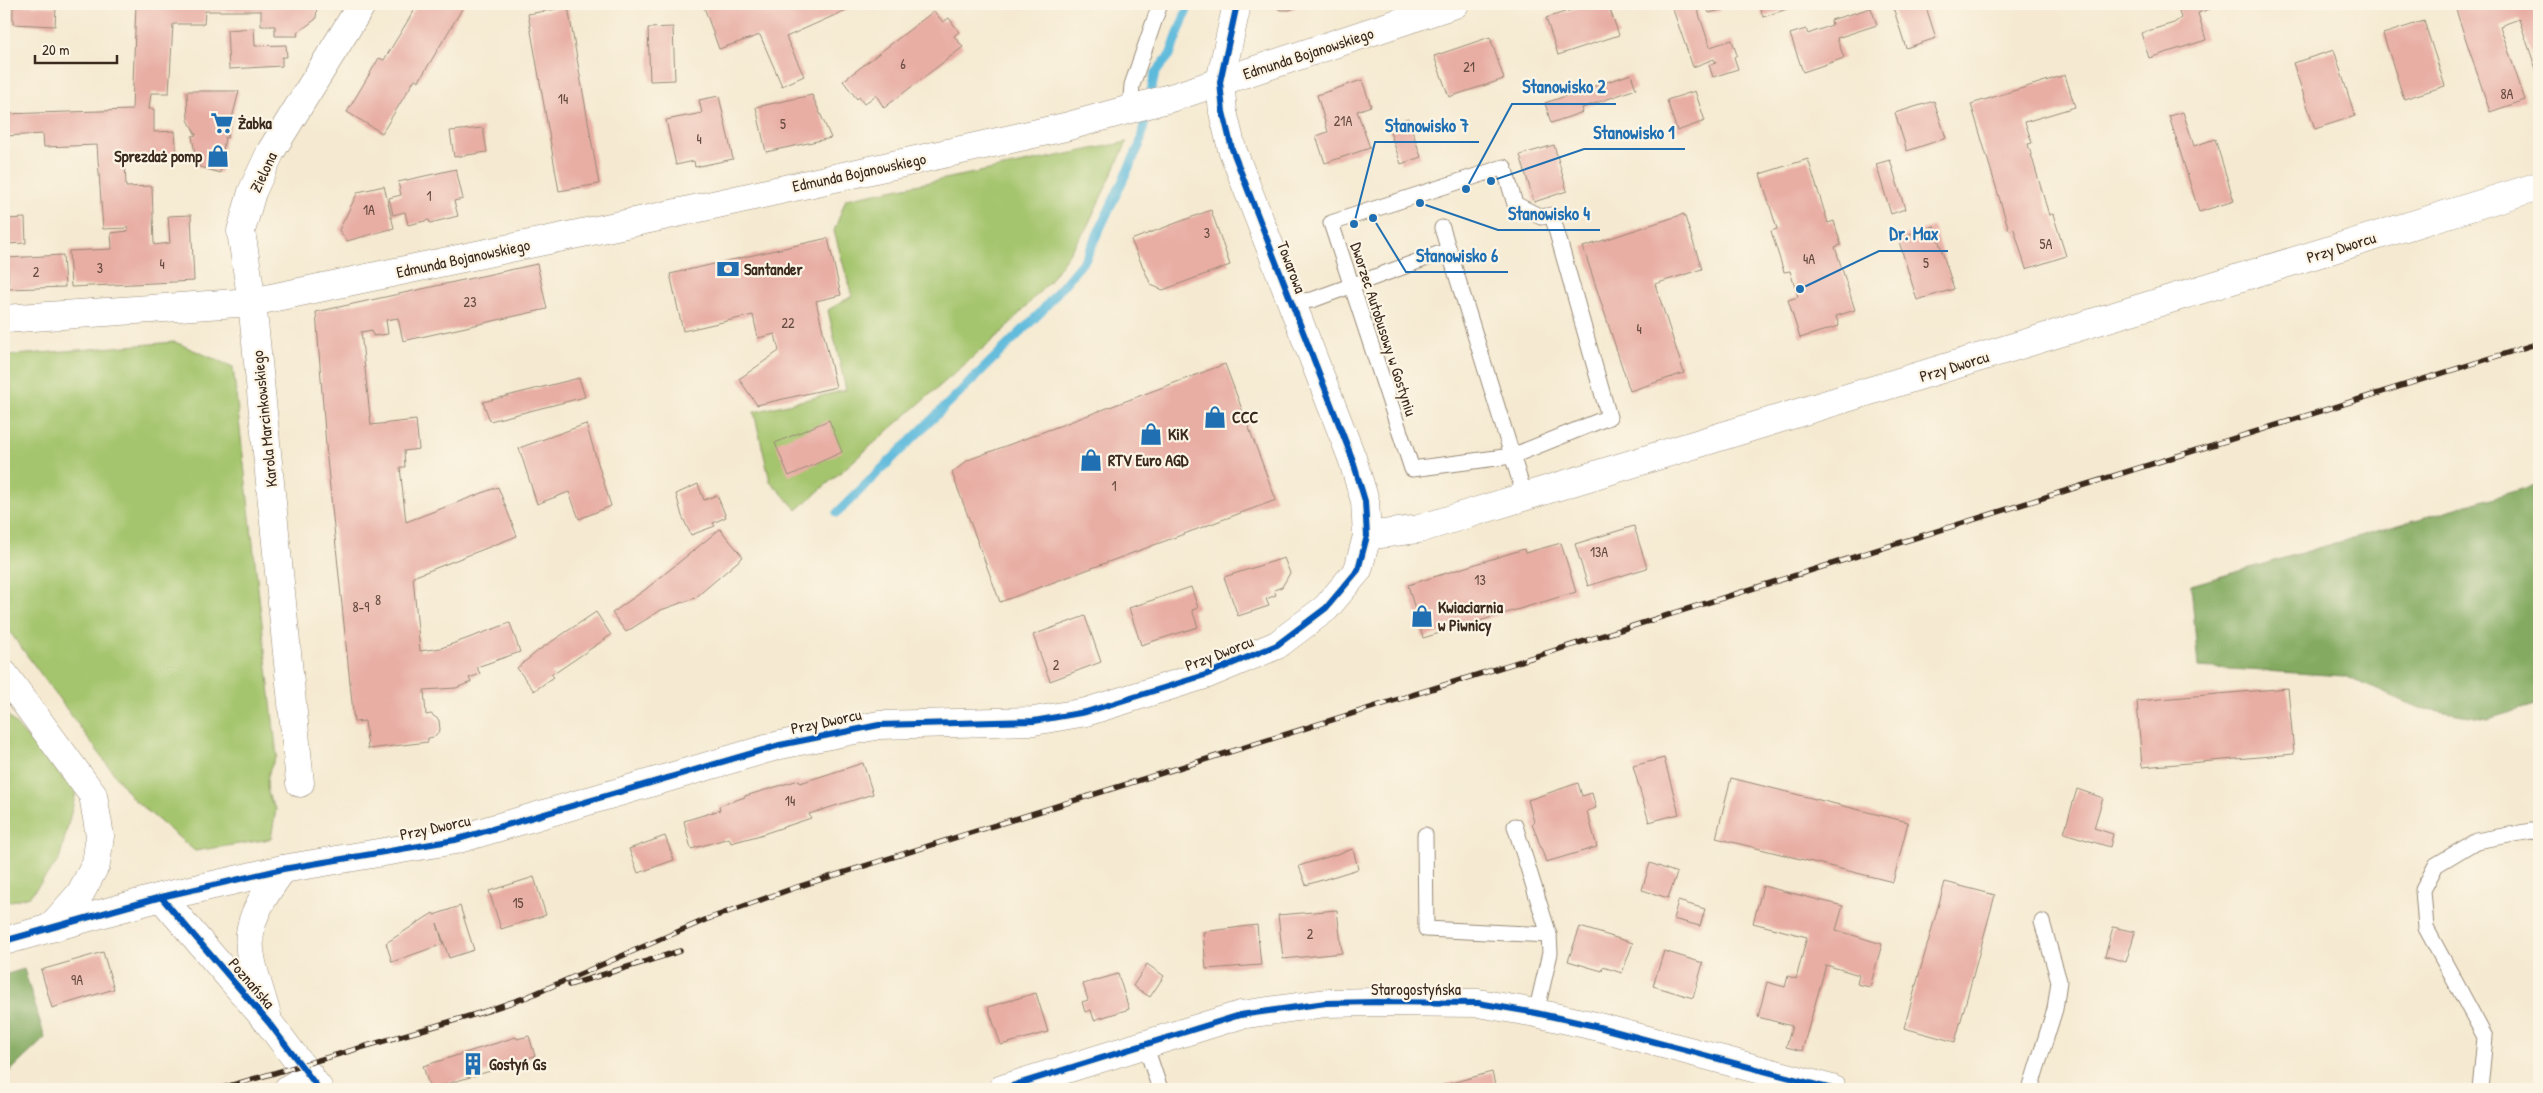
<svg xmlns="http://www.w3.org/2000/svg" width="2543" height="1093" font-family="'Patrick Hand',sans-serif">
<rect width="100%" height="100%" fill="#fcf5e5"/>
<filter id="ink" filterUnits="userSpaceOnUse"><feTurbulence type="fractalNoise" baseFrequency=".02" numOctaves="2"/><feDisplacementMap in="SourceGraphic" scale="10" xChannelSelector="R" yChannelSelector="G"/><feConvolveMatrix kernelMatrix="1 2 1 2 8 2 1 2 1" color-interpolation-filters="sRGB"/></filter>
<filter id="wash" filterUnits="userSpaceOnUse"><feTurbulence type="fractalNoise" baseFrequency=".0096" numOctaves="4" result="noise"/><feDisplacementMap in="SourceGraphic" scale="20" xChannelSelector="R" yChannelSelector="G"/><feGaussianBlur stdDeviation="1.12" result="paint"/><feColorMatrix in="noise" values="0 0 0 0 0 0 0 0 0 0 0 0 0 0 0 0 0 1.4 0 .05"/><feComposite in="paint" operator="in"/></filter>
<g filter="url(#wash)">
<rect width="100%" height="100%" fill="#f5ead1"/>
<g fill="#a4c56d" stroke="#707846">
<path d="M1127,142L1086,229L1048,283L1002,332L797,510L770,481L754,412L846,390L828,310L852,296L834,231L846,199Z"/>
<path d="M175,342L233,367L277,756C265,775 263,791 276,809L271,839L195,851L132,798L4,624V356Z"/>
<path d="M4,711L76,793L59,860L30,896L4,903Z"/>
</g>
<g fill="#83aa60" stroke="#5f6a3f">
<path d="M2539,484V704L2488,719L2420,708L2344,676L2198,667L2191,585Z"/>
<path d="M24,969L45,1038L4,1077V975Z"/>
</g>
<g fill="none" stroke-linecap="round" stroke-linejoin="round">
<path stroke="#5dbadb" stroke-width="9" d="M837,513L1041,312L1086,258L1140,144L1155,73L1170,55L1189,4"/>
</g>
<g id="blocks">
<g fill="#e8aea4">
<path d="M136,4H317L316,19L297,33L298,36H275V26H261V11H205L204,24H173L169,93H151L149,109H154V132L175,131L177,160L125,162L126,187L152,186L154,245L170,243L168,216L191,215L194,281L71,287L69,251L112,249L111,233L128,231V228L103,229L97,145L44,147L43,134L4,136V114L132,110Z"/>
<path d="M418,4H465L419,81L415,79L382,133L347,112L379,58L384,60Z"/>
<path d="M719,4H772L776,12L795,4H860L786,37L804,76L782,86L760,35L719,49L704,7Z"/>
<path d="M1272,4H1305L1289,10H1280Z"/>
<path d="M1590,4H1608L1619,35L1558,55L1546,18Z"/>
<path d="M1671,4H1719L1721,10L1709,13L1706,5L1697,8L1710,47L1732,40L1737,55L1734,57L1738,69L1713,77L1709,65L1716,63L1714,59L1693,67Z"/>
<path d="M1759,4H1802L1763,17Z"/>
<path d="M1892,4H1925L1936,38L1906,48Z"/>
<path d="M2177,4H2225L2198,13L2206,40L2149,58L2141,33L2174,23L2181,18Z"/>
<path d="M2454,4H2539V78L2519,19L2500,26L2525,100L2490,112Z"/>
<path d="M13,5L56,7L55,26L13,24Z"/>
<path d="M568,7L599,184L559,191L528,14Z"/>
<path d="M1871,8L1877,25L1837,38L1844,58L1803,72L1790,34L1806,29L1808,34L1832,25L1831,20Z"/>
<path d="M934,11L943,22L949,18L959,32L954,36L963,47L884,108L876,95L864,104L859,97L857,99L843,81Z"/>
<path d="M2424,21L2445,86L2404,99L2383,34Z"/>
<path d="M673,27L675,80L650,81L648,28Z"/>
<path d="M254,28L255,46L286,45L287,57H282V66L229,69L227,30Z"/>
<path d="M1490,37L1504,79L1449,97L1434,56Z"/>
<path d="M2334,50L2355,116L2315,129L2293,63Z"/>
<path d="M1631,74L1636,89L1582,108L1583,112L1551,123L1545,103Z"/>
<path d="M2065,75L2075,107L2025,122L2032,143L2028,144L2049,215L2053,214L2066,256L2026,269L2014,229L2009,230L1971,104Z"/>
<path d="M1362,80L1371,106L1357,111L1370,148L1325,163L1316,136L1328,132L1317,95Z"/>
<path d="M187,91H239L227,138L225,137L220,173L197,166L192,136L196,135L188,120Z"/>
<path d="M1695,91L1705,121L1677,131L1667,100Z"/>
<path d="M812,95L831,138L766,152L756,107Z"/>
<path d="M719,96L733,159L695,167L694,161L676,165L666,120L702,113L699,100Z"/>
<path d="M1934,101L1946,138L1907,151L1895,113Z"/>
<path d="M2183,112L2194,146L2215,139L2234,201L2199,212L2169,116Z"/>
<path d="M1408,118L1421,157L1401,164L1388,126Z"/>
<path d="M483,128L487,152L454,157L450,131Z"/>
<path d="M1554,145L1567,191L1534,202L1520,155Z"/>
<path d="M1808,159L1828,223L1834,221L1841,245L1835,247L1855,310L1836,316L1839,326L1800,338L1788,300L1798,297L1790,271L1784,272L1771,231L1777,229L1760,174Z"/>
<path d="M1890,160L1905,209L1891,214L1876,164Z"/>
<path d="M456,169L463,199L454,201L458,216L430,223L429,220L408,225L405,212L393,215L389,198L401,195L398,182Z"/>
<path d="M384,186L394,228L347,241L339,230L358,192Z"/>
<path d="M1211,210L1230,265L1163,290L1151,285L1131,240Z"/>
<path d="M1684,214L1702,269L1655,284L1684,373L1630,391L1583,247Z"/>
<path d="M25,218L26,243L7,244L5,219Z"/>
<path d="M1934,226L1954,289L1917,300L1898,238Z"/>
<path d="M828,238L841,295L816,301L836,387L757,405L739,379L779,351L775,334L758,338L753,315L683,331L670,274Z"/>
<path d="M63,255L65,287L9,289L7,258Z"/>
<path d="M537,264L547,309L403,341L398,318L386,320L388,334L373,336L372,330L361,332L371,425L416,420L419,449L404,451L405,467H400L406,522L498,487L517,536L413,577L420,651L441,648L510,623L520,652L477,667L480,674L469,678L471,682L456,688L424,690L426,715L431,714L439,720L440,730L434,737L428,738V742L368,749L365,721L354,722L327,459L316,312Z"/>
<path d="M1225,364L1276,500L1000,602L952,473L968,460Z"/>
<path d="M579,378L585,397L490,421L483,402Z"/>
<path d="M829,420L842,452L789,476L775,443Z"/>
<path d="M586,424L611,506L579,519L569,492L537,504L519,448Z"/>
<path d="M698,484L704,500L717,495L726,517L713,523L715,526L691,535L682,516L676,494Z"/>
<path d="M1634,526L1647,568L1588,586L1575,544Z"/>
<path d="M720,529L743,557L695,598L661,610L626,632L612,613L646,589Z"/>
<path d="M1561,543L1576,592L1423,638L1408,585L1524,549L1525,553Z"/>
<path d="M1284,558L1290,573L1282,587L1274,590L1276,595L1266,599L1269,606L1238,616L1224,577Z"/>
<path d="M1191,587L1198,608L1192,610L1198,627L1141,645L1129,608Z"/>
<path d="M596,612L611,635L555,673L554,672L551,674L554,677L534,691L517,668L539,650Z"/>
<path d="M1085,616L1101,662L1050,681L1033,635Z"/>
<path d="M2288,688L2294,754L2142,767L2137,701Z"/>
<path d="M1664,758L1679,814L1649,822L1633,766Z"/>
<path d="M863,763L873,794L809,814L811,818L757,836L731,843L729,838L691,849L684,821L720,810L719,806L745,797V796L799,780L800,783Z"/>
<path d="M1731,778L1908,822L1893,882L1716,838Z"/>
<path d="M1578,783L1582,796L1592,793L1596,808L1587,811L1597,847L1546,862L1532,823L1534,822L1528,800Z"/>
<path d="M2077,789L2103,798L2094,828L2113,834L2110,847L2064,833Z"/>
<path d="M665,836L674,860L638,873L629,849Z"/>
<path d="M1353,849L1358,869L1306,885L1299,866Z"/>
<path d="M1650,863L1677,873L1668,898L1642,890Z"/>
<path d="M534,877L546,915L501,929L489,891Z"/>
<path d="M1945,882L1995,895L1955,1042L1904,1028Z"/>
<path d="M1763,886L1843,906L1836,930L1882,944L1870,987L1857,984L1859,975L1826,965L1802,1051L1786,1047L1792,1026L1758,1017L1767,982L1785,987L1788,976L1796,979L1807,937L1753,923Z"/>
<path d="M1678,901L1705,909L1700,926L1673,919Z"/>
<path d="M460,906L474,950L449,958L437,923L443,944L392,962L386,943L433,913L434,915Z"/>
<path d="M1337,910L1342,953L1283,959L1278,915Z"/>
<path d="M1257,925L1261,965L1206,969L1203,932Z"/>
<path d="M1580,927L1633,943L1622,973L1603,967L1602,971L1568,961Z"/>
<path d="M2113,927L2135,932L2126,962L2105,956Z"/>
<path d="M1664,951L1703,963L1693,998L1653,986Z"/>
<path d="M103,952L114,989L52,1008L41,970Z"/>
<path d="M1147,964L1164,976L1150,997L1133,986Z"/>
<path d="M1118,974L1129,1009L1094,1020L1091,1010L1085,1012L1082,1002L1088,1000L1083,984Z"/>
<path d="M1036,993L1048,1032L1001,1045L988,1007Z"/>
<path d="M529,1036L535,1056L524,1059V1061L430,1089L423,1066L516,1037L517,1039Z"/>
<path d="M1492,1072L1496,1089H1429Z"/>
</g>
</g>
</g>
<g filter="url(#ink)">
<use href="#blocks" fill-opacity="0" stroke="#988a78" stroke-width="1"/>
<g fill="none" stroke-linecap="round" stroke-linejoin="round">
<defs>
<g id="service">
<path d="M1130,109L1132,85L1160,4"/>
<path d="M1504,167L1515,204L1541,217L1552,215L1609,417L1512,456L1412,469L1331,223Z"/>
<path d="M1442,228L1525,497"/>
<path d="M1291,302L1312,300L1449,250"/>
<path d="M1515,826L1549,935L1550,953L1536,1013"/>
<path d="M1425,835L1426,929L1549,935"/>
<path d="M1145,1044L1160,1089"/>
<path d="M2030,1089L2055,1009L2059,981L2042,922"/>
<path d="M2480,1089L2485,1037L2426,928L2423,890L2436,865L2476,841L2531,831L2539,832"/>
</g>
<g id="minor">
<path d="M4,319L252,302L654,218L1065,127L1174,97L1455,4"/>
<path d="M1367,536L1419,529L2539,186"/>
<path d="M4,674L93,795L100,836L96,864L80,894L50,928"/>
<path d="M300,783L252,302L241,231L252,192L271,151L362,4"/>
<path d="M288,1089L310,1076"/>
</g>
<g id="tertiary">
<path d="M161,897L269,1023L319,1089"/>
<path d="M4,941L161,897L283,869L455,840L780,745L879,725L1034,721L1086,712L1205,675L1277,645L1326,608L1358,570L1367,536L1365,501L1352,458L1232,149L1223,112L1220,82L1237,4"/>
<path d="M267,1015C246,944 236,932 283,869"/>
<path d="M1002,1089L1240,1015L1326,1003L1376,1002L1478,1003L1536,1013L1595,1026L1832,1089"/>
</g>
</defs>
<use href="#service" stroke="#988a78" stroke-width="17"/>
<use href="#minor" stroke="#988a78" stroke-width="29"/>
<use href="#tertiary" stroke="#988a78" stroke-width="29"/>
<use href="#service" stroke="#fff" stroke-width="15"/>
<use href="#minor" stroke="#fff" stroke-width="28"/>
<use href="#tertiary" stroke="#fff" stroke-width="28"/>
<defs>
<g id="rail">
<path d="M569,985L680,951"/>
<path d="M483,1012L527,997L705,920L794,888L2539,343"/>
<path d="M219,1089L490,1010"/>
</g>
</defs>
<use href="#rail" stroke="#3b2a1e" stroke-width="5.5"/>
<use href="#rail" stroke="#fcf5e5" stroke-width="4" stroke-dasharray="11" stroke-linecap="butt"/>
<defs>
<g id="cycleway">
<path d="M161,897L269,1023L319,1089"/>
<path d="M4,941L161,897L283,869L455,840L780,745L879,725L1034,721L1086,712L1205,675L1277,645L1326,608L1358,570L1367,536L1365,501L1352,458L1232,149L1223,112L1220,82L1237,4"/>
<path d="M1002,1089L1240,1015L1326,1003L1376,1002L1478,1003L1536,1013L1595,1026L1832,1089"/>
</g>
</defs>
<use href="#cycleway" stroke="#fcf5e5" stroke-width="9"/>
<use href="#cycleway" stroke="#0057b8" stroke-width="6"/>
</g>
</g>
<defs>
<symbol id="supermarket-bare" viewBox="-9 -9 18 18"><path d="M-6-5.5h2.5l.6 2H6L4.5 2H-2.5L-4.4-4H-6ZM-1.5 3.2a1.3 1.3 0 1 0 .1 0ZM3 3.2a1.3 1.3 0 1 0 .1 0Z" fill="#1f6fb2" stroke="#fcf5e5" stroke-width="2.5" paint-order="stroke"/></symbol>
<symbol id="shop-bare" viewBox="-9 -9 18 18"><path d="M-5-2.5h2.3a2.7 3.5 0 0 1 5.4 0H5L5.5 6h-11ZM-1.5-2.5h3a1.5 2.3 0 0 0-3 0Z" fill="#1f6fb2" stroke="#fcf5e5" stroke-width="2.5" paint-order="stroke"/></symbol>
<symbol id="bank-bare" viewBox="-9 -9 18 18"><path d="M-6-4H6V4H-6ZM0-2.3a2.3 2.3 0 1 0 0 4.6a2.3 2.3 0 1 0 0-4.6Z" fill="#1f6fb2" stroke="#fcf5e5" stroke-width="2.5" paint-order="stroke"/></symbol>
<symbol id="building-bare" viewBox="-9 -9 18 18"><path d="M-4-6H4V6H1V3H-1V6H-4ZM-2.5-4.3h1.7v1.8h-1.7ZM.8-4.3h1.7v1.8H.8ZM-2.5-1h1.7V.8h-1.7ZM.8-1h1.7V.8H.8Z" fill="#1f6fb2" stroke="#fcf5e5" stroke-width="2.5" paint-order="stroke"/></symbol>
</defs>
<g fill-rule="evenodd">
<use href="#supermarket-bare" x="206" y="107" width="32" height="32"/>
<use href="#shop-bare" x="202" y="140" width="32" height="32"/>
<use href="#bank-bare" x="712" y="253" width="32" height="32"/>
<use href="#shop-bare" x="1199" y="401" width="32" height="32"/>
<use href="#shop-bare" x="1135" y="418" width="32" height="32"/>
<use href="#shop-bare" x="1075" y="444" width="32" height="32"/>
<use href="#shop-bare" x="1406" y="600" width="32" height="32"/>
<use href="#building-bare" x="457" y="1048" width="32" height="32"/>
</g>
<g text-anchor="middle" stroke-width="4.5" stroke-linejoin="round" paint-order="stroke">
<g font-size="14" fill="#664b40">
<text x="903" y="69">6</text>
<text x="1469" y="72">21</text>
<text x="2507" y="99">8A</text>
<text x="563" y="104">14</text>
<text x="1343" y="126">21A</text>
<text x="783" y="129">5</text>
<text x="699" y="144">4</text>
<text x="429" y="201">1</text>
<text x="369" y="215">1A</text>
<text x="1207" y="238">3</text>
<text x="2046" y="249">5A</text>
<text x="1809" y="264">4A</text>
<text x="1926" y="268">5</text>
<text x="162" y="269">4</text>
<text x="100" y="273">3</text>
<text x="36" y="277">2</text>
<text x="470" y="307">23</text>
<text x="788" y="328">22</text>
<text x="1639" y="334">4</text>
<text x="1114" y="491">1</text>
<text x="1599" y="557">13A</text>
<text x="1480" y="585">13</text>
<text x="378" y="605">8</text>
<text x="361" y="612">8-9</text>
<text x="1056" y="670">2</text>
<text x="790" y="806">14</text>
<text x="518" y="908">15</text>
<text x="1310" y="939">2</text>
<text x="77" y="985">9A</text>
</g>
<g font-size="16" fill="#3b2a1e" stroke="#fcf5e5">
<text transform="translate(1308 53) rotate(-18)" y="6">Edmunda Bojanowskiego</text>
<text transform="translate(263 172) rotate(-65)" y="6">Zielona</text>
<text transform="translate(859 172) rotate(-12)" y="6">Edmunda Bojanowskiego</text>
<text transform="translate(2341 247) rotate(-17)" y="6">Przy Dworcu</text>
<text transform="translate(463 258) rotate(-12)" y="6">Edmunda Bojanowskiego</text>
<text transform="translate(1292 267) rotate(69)" y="6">Towarowa</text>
<text transform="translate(1384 329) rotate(72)" y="6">Dworzec Autobusowy w Gostyniu</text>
<text transform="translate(1954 366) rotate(-17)" y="6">Przy Dworcu</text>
<text transform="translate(264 419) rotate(-96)" y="6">Karola Marcinkowskiego</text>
<text transform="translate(1219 653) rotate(-21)" y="6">Przy Dworcu</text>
<text transform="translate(826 721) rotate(-12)" y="6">Przy Dworcu</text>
<text transform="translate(435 827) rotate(-12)" y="6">Przy Dworcu</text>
<text transform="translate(252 983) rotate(49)" y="6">Poznańska</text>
<text x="1416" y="995">Starogostyńska</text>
</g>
<g font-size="16" font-weight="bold" fill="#3b2a1e" stroke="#fcf5e5" text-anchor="start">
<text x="238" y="129">Żabka</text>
<text x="202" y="162" text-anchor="end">Sprezdaż pomp</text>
<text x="744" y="275">Santander</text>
<text x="1232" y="423">CCC</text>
<text x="1168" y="440">KiK</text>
<text x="1108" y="466">RTV Euro AGD</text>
<text x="1438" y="613">Kwiaciarnia<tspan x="1438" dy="18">w Piwnicy</tspan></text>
<text x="489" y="1070">Gostyń Gs</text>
</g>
</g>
<path fill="none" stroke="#1f6fb2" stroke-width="2" d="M1466 189L1512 104H1616M1354 224L1375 142H1479M1491 181L1584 149H1685M1420 203L1498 230H1600M1800 289L1879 251H1948M1373 218L1406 272H1508"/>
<g fill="#1f6fb2" stroke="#fcf5e5" stroke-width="2">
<circle cx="1466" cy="189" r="5"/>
<circle cx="1354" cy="224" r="5"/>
<circle cx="1491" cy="181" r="5"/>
<circle cx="1420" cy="203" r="5"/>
<circle cx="1800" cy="289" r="5"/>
<circle cx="1373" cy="218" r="5"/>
</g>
<g font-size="18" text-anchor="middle" font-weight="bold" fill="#1f6fb2" stroke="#fcf5e5" stroke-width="4.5" stroke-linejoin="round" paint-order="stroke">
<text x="1564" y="93">Stanowisko 2</text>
<text x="1427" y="132">Stanowisko 7</text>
<text x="1634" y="139">Stanowisko 1</text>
<text x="1549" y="220">Stanowisko 4</text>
<text x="1914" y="240">Dr. Max</text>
<text x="1457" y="262">Stanowisko 6</text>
</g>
<rect width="2543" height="1093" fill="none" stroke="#fcf5e5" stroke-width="20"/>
<path d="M35 55v8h82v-8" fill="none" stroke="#3b2a1e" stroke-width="2.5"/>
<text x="42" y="55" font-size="15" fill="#3b2a1e" stroke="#fcf5e5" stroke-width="4" paint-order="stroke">20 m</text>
</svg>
